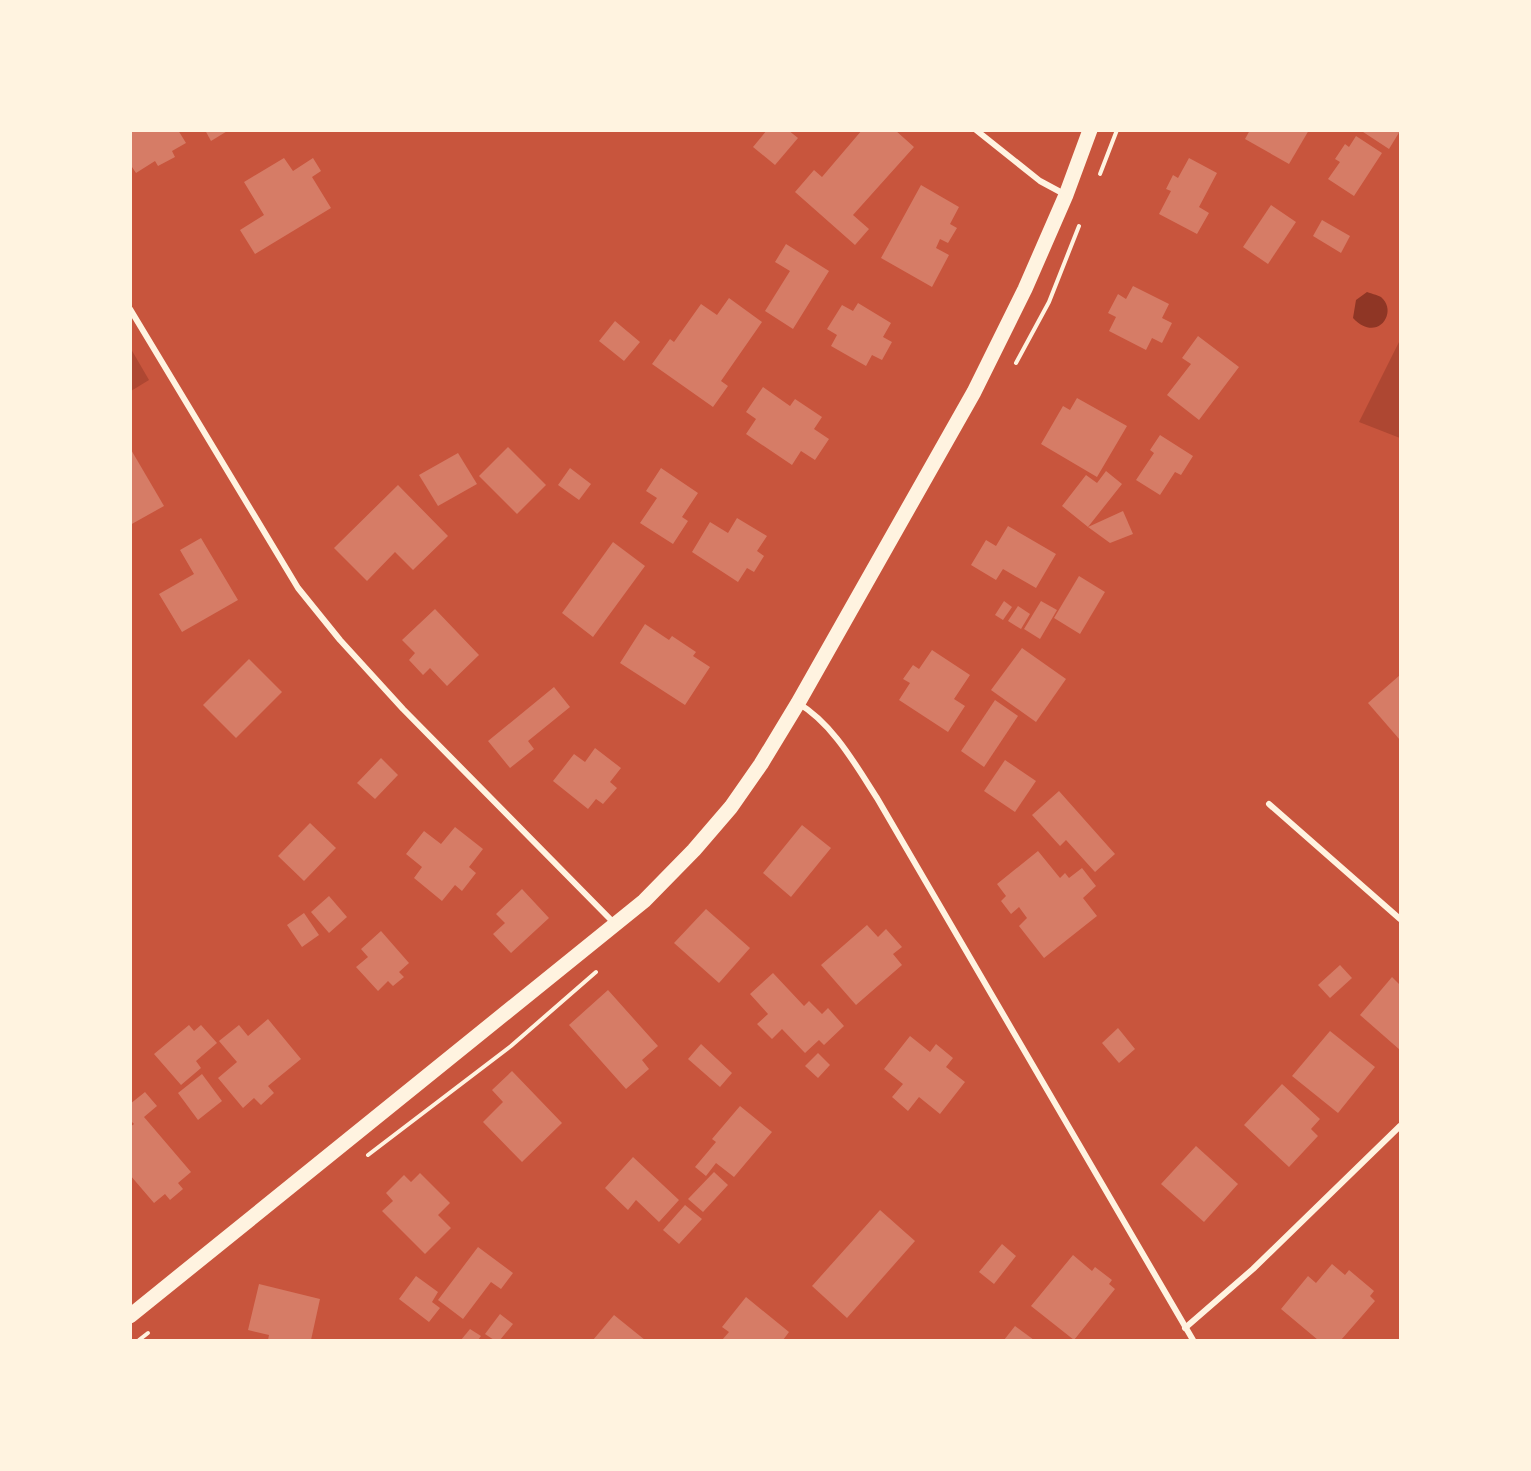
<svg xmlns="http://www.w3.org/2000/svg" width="1531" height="1471" font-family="'Alegreya Sans',sans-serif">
<rect width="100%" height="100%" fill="#c8553d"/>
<g fill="#ae4732">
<path d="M1400,340V438L1359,422Z"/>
<path d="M131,349L149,380L131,391H130Z"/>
</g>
<path fill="#8f3625" d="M1367,292C1370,293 1377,295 1381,297C1399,312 1377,344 1353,318L1356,300Z"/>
<g fill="#d67c66">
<path d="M130,130H178L186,143L172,151L175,157L158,166L155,161L136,173L130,164Z"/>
<path d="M205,130H229L211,141Z"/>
<path d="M767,130H788L798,138L775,165L753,147Z"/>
<path d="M862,130H895L914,147L853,215L869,229L855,245L795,192L814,170L822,177Z"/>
<path d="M1250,130H1309L1289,164L1245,139Z"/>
<path d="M1360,130H1400V131L1389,149Z"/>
<path d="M1356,136L1382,153L1354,196L1328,179L1340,162L1335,159L1345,144L1349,147Z"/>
<path d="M284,158L293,171L313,158L321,171L312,177L331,208L255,254L240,230L264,215L244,182Z"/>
<path d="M1189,158L1217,173L1199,207L1209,213L1197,234L1159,214L1171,191L1166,189L1173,175L1178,178Z"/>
<path d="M921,185L959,207L950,224L957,228L948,243L940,239L936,248L949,255L932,287L881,258Z"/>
<path d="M1271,205L1296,222L1268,264L1243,247Z"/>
<path d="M1322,220L1350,236L1341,253L1313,236Z"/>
<path d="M786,244L829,271L793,329L765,311L790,271L775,262Z"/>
<path d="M1133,286L1169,304L1162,318L1172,323L1162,343L1152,338L1146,350L1109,331L1116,317L1108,313L1118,294L1126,299Z"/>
<path d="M729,298L762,322L721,381L728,386L713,407L652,364L670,339L674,342L701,304L717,315Z"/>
<path d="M858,303L891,323L883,337L892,342L882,360L872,355L866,366L831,346L837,335L827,329L842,305L853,311Z"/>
<path d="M615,321L640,342L624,361L599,341Z"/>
<path d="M1198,336L1239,367L1199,420L1167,395L1191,364L1182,358Z"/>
<path d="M763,387L790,406L795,399L822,417L814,429L829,439L815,460L801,451L792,465L746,434L756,419L746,412Z"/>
<path d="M1077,398L1127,426L1097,477L1041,444L1063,406L1070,410Z"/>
<path d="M1160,435L1193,456L1181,475L1175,472L1160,495L1136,480L1154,453L1150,450Z"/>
<path d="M508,447L546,485L517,514L479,476Z"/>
<path d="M130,448L164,506L130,525Z"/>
<path d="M458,453L477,484L438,506L419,475Z"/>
<path d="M570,468L591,484L579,500L558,485Z"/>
<path d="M661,468L698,493L682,517L688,521L673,544L640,523L657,498L646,491Z"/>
<path d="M1106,471L1122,484L1088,527L1062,506L1086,475L1097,483Z"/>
<path d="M398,485L448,536L413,570L395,552L367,581L334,548Z"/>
<path d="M1123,511L1133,534L1110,543L1088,527Z"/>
<path d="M737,518L767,536L757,551L764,556L754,572L747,568L738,582L692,552L710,522L728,533Z"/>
<path d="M1008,526L1056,554L1036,588L1003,569L996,580L971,565L986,540L996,546Z"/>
<path d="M201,538L238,600L182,632L159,594L194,574L180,550Z"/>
<path d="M613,542L645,566L593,637L562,613Z"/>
<path d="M1079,576L1105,592L1080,634L1054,618Z"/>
<path d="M1004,601L1012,607L1003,620L995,615Z"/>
<path d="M1041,601L1057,610L1040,639L1024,629Z"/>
<path d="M1018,606L1030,614L1021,629L1008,621Z"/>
<path d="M435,609L479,655L447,686L430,668L423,675L409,660L415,653L402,640Z"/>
<path d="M645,624L669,640L672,636L696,652L693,656L710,667L685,705L620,663Z"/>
<path d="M1022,648L1066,679L1036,722L991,690Z"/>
<path d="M932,650L970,675L954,699L965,706L948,732L899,700L910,683L903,679L913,665L919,669Z"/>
<path d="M249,659L282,692L236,738L203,705Z"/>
<path d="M1400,675V740L1368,703Z"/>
<path d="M554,687L570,707L528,741L534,749L510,768L488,741Z"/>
<path d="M995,700L1018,716L984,767L961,751Z"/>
<path d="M595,748L621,768L610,782L617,788L603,804L596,799L588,809L553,781L574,754L585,762Z"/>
<path d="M381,758L398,775L375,799L357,783Z"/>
<path d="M1005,760L1036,781L1015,812L984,791Z"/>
<path d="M1059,791L1115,854L1095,872L1066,840L1060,846L1032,815Z"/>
<path d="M310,823L336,848L304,881L278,856Z"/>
<path d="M802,825L831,848L791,897L763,873Z"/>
<path d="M455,827L483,849L469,867L476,873L462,891L455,885L442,901L414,878L422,867L406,854L424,831L441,844Z"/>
<path d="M1038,851L1060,878L1065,873L1069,878L1082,868L1096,886L1083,898L1097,916L1044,958L1019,926L1027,918L1019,907L1011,914L1001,901L1006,896L997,884Z"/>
<path d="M522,889L549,918L511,953L493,934L505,923L496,914Z"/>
<path d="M329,896L347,917L329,933L311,912Z"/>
<path d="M706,909L750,948L719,983L674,943Z"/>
<path d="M304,913L319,935L302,947L287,925Z"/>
<path d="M867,925L878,937L886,929L902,947L893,954L902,965L856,1005L821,965Z"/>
<path d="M381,931L409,963L399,972L404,977L393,986L388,981L378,991L356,967L368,957L361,949Z"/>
<path d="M1340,965L1352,978L1330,998L1318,985Z"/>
<path d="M773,973L804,1006L809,1001L822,1014L828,1008L844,1026L824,1045L819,1040L805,1053L782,1029L772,1039L757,1024L768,1014L750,994Z"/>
<path d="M1392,977L1400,985V1050L1360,1015Z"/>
<path d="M608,990L658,1046L642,1060L649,1069L626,1089L569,1025Z"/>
<path d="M268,1019L301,1059L268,1086L274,1093L261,1105L254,1098L243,1108L218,1078L237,1062L219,1041L239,1025L248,1036Z"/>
<path d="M189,1025L194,1031L201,1025L217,1043L196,1061L201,1068L181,1085L154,1054Z"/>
<path d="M1118,1028L1135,1049L1119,1063L1102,1043Z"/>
<path d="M1330,1031L1375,1067L1338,1113L1292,1076Z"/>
<path d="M910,1036L930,1052L936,1044L953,1058L946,1067L965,1082L940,1114L919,1097L908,1111L892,1097L903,1084L884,1069Z"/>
<path d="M701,1044L732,1073L720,1087L688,1059Z"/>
<path d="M818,1053L830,1065L818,1078L805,1066Z"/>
<path d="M512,1071L562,1123L522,1162L483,1122L503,1102L492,1090Z"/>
<path d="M202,1074L222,1101L198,1120L178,1093Z"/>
<path d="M1282,1084L1320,1119L1311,1129L1318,1136L1289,1167L1244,1125Z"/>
<path d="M145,1092L157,1106L144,1117L191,1172L178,1183L183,1189L170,1200L165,1194L154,1203L130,1175V1127L134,1124L130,1120V1104Z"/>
<path d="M740,1106L772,1132L734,1177L716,1163L706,1176L695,1167L716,1142L712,1139Z"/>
<path d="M1196,1146L1238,1184L1204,1222L1161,1184Z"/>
<path d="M633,1157L679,1200L659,1222L636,1200L628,1210L605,1188Z"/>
<path d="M714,1172L728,1185L703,1212L688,1199Z"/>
<path d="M420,1173L450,1203L438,1215L451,1228L425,1254L382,1211L393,1201L386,1193L404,1175L411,1182Z"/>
<path d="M685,1205L702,1219L679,1244L663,1230Z"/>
<path d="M880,1210L915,1241L847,1318L812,1286Z"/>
<path d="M1002,1244L1016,1256L994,1284L979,1272Z"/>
<path d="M478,1247L513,1273L501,1289L491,1282L463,1319L438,1300Z"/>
<path d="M1073,1255L1092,1271L1095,1267L1112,1280L1109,1284L1115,1289L1074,1340L1031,1306Z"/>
<path d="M1332,1264L1345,1275L1349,1270L1374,1291L1370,1296L1375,1301L1341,1340H1318L1281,1309L1308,1276L1316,1283Z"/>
<path d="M416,1276L438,1292L432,1302L440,1308L429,1322L399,1299Z"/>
<path d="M259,1284L320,1299L311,1340H268L269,1335L248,1330Z"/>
<path d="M746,1297L789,1332L783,1340H722L729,1332L722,1327Z"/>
<path d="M500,1314L513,1324L500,1340H494L485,1334Z"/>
<path d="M614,1315L645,1340H593Z"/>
<path d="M1015,1326L1034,1340H1004Z"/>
<path d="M470,1329L481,1336L478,1340H461Z"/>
</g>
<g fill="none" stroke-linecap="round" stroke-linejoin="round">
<g stroke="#fff3e0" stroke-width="4">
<path d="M1100,174L1117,130"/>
<path d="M1016,363L1049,302L1079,226"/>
<path d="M368,1155L511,1046L596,972"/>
<path d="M139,1340L148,1333"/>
</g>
<g stroke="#fff3e0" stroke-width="6">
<path d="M976,130L1040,181L1066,195"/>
<path d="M130,309L298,588L340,640L403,709L615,924"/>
<path d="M798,703C833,724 855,764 877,798L1193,1340"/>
<path d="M1269,804L1400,919"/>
<path d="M1185,1328L1253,1269L1400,1126"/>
</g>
<path stroke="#fff3e0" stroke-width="15" d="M130,1316L644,901L694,850L731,807L761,764L798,703L974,392L1025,289L1066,195L1090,130"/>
</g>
<rect width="1531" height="1471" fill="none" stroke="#fff3e0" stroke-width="264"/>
</svg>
